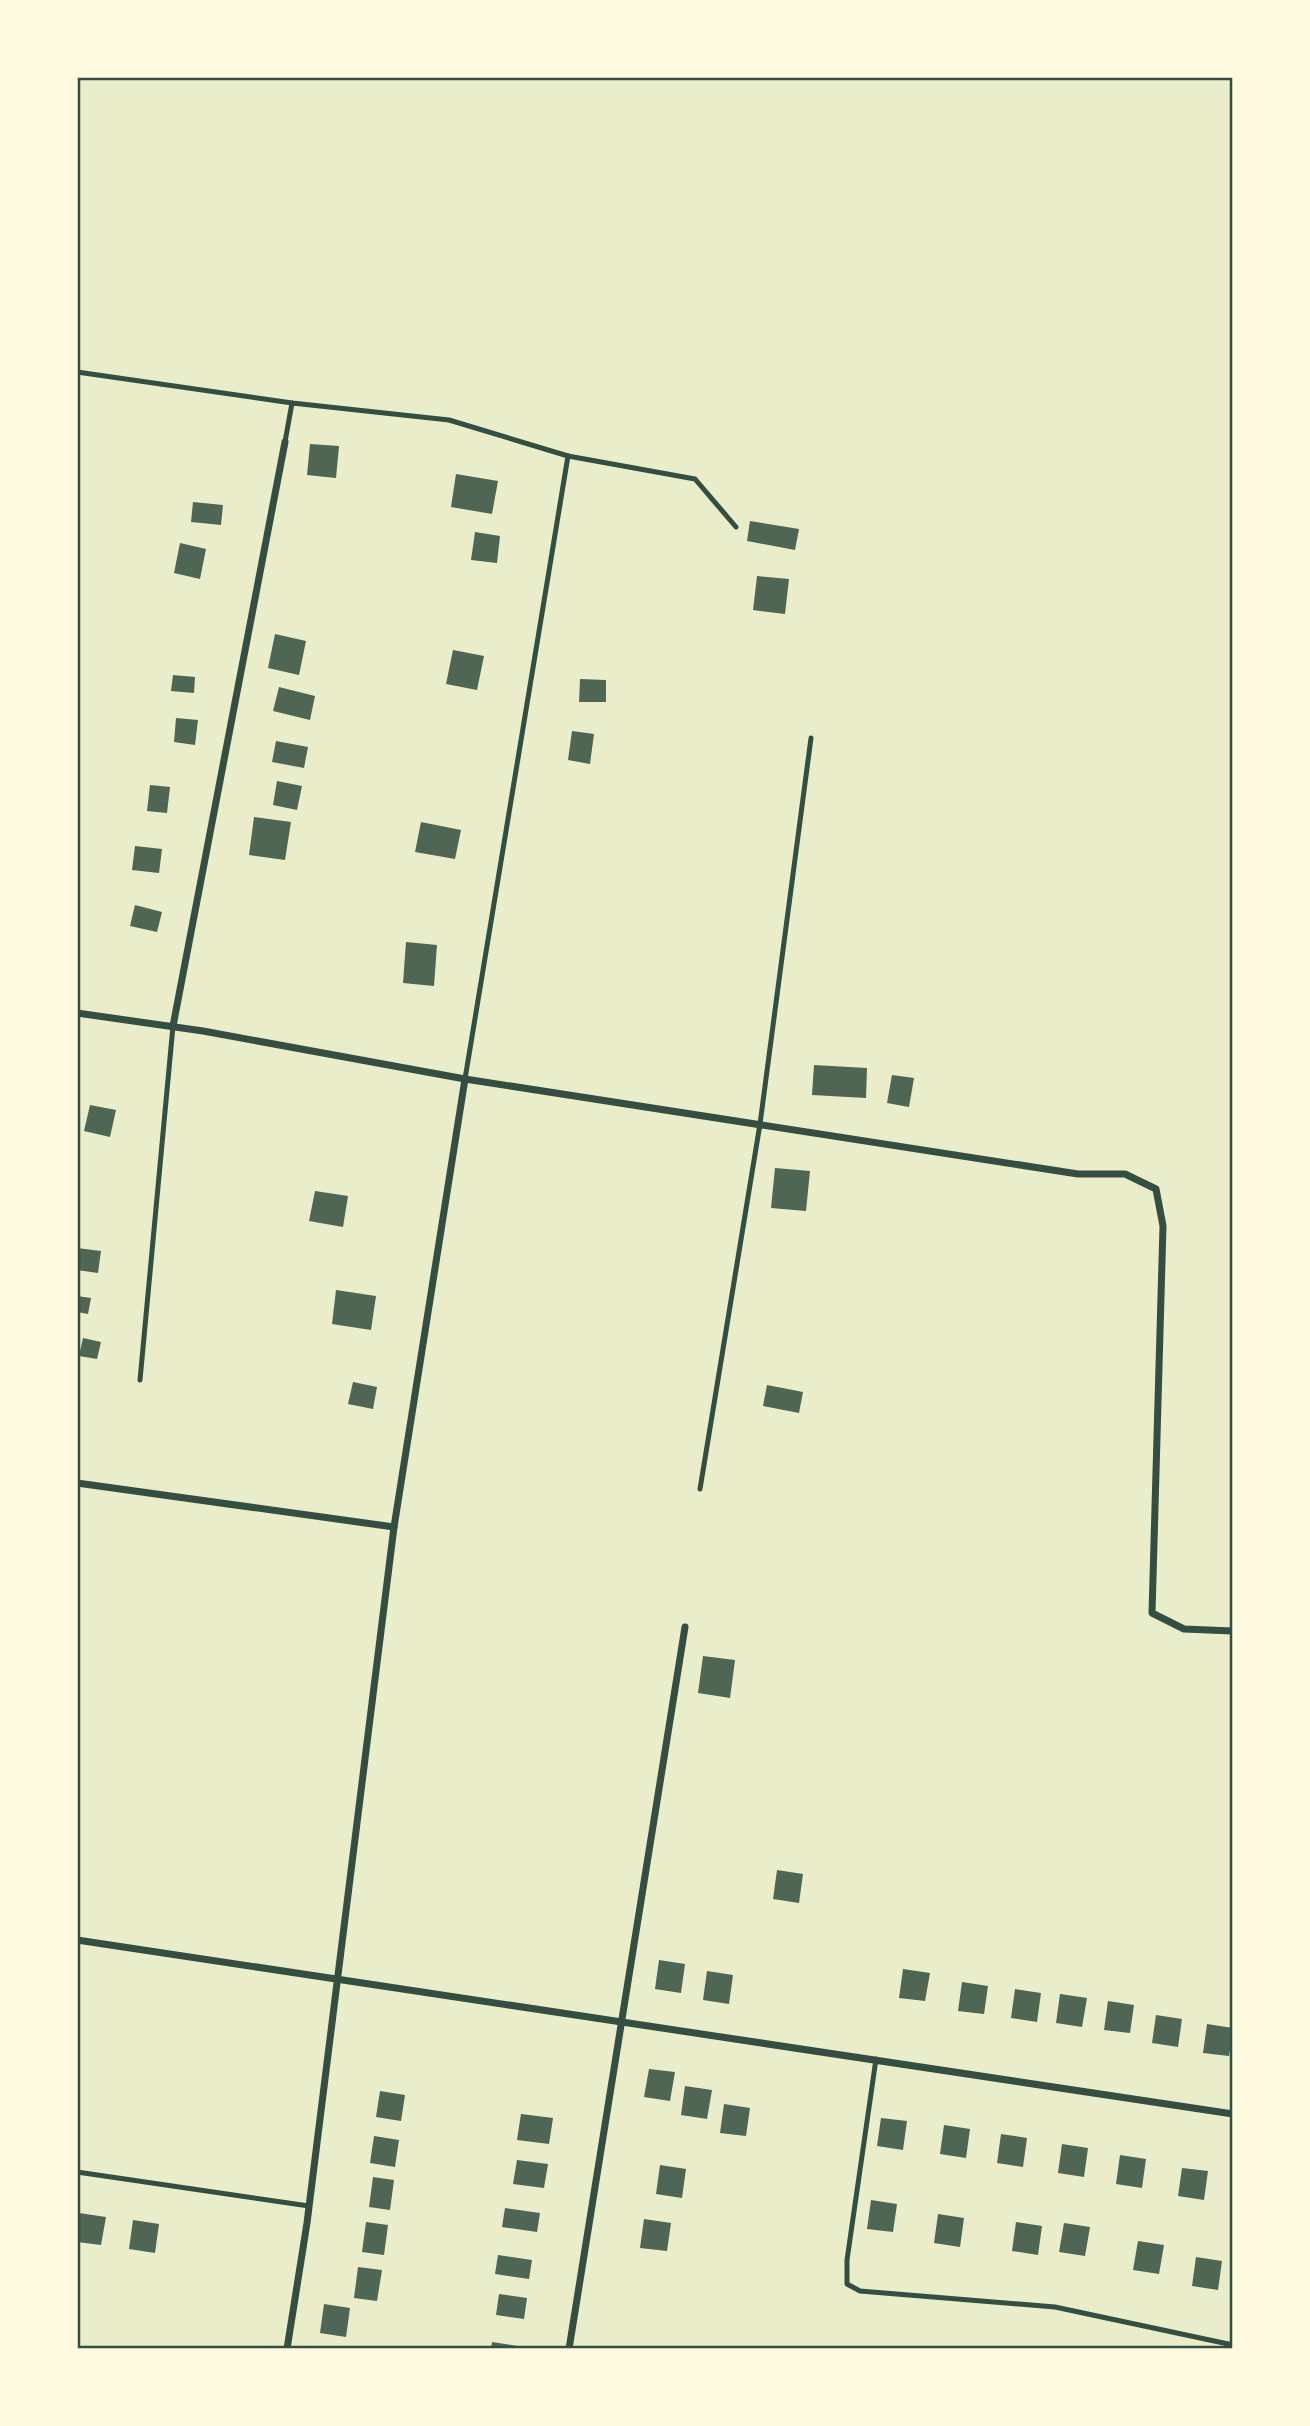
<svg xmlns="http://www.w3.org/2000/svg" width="1310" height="2426" font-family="Georgia,serif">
<rect width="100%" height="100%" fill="#e9edc9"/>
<g fill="#4f6655">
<path d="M310,444L339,446L336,478L307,475Z"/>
<path d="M456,474L498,481L492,514L451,507Z"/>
<path d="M193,502L223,505L221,525L191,522Z"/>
<path d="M750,521L799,529L795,550L747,541Z"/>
<path d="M475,532L500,536L497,563L471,560Z"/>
<path d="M180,543L206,549L200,579L174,573Z"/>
<path d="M757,576L789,579L785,614L753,610Z"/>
<path d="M275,634L306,641L299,675L268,668Z"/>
<path d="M453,650L484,656L477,690L446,684Z"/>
<path d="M173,675L195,677L194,693L171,691Z"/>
<path d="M580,679L606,680V702H579Z"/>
<path d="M279,687L315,696L310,720L273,711Z"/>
<path d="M176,718L198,720L195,745L174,742Z"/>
<path d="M572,731L594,734L590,764L568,760Z"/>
<path d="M276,741L308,747L304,768L272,762Z"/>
<path d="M277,781L302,786L297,810L273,805Z"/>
<path d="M150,785L170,787L167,813L147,811Z"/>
<path d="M254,817L291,822L285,860L249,855Z"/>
<path d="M421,822L461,830L455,859L415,852Z"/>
<path d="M135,846L162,849L159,873L132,870Z"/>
<path d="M135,905L162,912L157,932L130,926Z"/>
<path d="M406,942L437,945L434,986L403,983Z"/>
<path d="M814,1065L867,1068L866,1098L812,1095Z"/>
<path d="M892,1075L914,1078L909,1107L887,1103Z"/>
<path d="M90,1105L116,1110L110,1137L84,1131Z"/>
<path d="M775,1168L810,1171L806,1211L771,1208Z"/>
<path d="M315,1191L348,1196L343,1227L309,1221Z"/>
<path d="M77,1248L101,1251L98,1273L77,1270Z"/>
<path d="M336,1290L376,1296L371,1330L332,1324Z"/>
<path d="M77,1296L91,1298L88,1314L77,1312Z"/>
<path d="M83,1338L101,1342L97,1359L79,1356Z"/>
<path d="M353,1382L377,1387L373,1409L348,1404Z"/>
<path d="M767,1385L803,1392L799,1413L763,1406Z"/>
<path d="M703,1656L735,1660L730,1698L698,1693Z"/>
<path d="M777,1870L803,1874L799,1903L773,1899Z"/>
<path d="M659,1960L685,1964L681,1993L655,1989Z"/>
<path d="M903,1969L930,1973L925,2001L899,1998Z"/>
<path d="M707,1971L733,1975L729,2004L703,2000Z"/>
<path d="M962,1982L988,1986L984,2014L958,2011Z"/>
<path d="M1015,1989L1041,1993L1037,2022L1011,2018Z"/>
<path d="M1060,1994L1087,1998L1082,2027L1056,2023Z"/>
<path d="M1108,2001L1134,2005L1130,2033L1104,2030Z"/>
<path d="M1156,2015L1182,2019L1178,2047L1152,2043Z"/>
<path d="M1207,2024L1233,2028L1229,2056L1203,2053Z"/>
<path d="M649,2069L675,2072L670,2101L644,2097Z"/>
<path d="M685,2086L712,2090L707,2119L681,2115Z"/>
<path d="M380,2091L405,2095L401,2121L376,2117Z"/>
<path d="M724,2104L750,2108L746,2136L720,2133Z"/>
<path d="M521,2114L553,2118L549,2144L517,2140Z"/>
<path d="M881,2118L907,2121L903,2150L877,2146Z"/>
<path d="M944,2125L970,2129L966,2158L940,2154Z"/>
<path d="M1001,2134L1027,2138L1023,2167L997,2163Z"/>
<path d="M374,2136L399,2140L395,2167L370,2163Z"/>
<path d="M1062,2144L1088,2148L1084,2177L1058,2173Z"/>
<path d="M1120,2155L1146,2159L1142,2188L1116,2184Z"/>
<path d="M517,2160L548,2164L544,2188L513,2184Z"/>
<path d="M660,2165L686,2169L682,2198L656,2194Z"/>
<path d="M1182,2168L1208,2171L1204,2200L1178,2196Z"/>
<path d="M373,2177L394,2180L390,2210L369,2207Z"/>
<path d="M871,2200L897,2204L893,2232L867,2229Z"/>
<path d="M505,2208L540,2213L537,2232L502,2227Z"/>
<path d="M79,2213L106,2217L101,2245L77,2242Z"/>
<path d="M938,2214L964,2218L960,2247L934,2243Z"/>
<path d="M644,2219L671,2223L667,2251L640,2248Z"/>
<path d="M133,2220L159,2224L155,2253L129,2249Z"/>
<path d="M366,2222L388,2225L384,2255L362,2252Z"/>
<path d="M1016,2222L1042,2226L1038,2255L1012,2251Z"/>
<path d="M1064,2223L1090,2227L1085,2256L1059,2252Z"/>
<path d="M1138,2241L1164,2245L1159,2274L1133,2270Z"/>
<path d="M498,2255L532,2260L529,2279L495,2274Z"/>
<path d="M1196,2257L1222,2261L1218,2290L1192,2286Z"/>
<path d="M358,2267L382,2270L377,2301L354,2298Z"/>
<path d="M499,2294L527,2298L524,2319L496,2315Z"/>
<path d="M324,2304L350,2308L346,2337L320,2333Z"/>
<path d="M492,2342L518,2346V2349H491Z"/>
</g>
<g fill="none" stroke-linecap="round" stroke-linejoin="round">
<g stroke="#344e41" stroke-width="5">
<path d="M77,372L292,403"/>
<path d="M285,442L292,403L449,420L568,456L465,1079"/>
<path d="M568,456L695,479L736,527"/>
<path d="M140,1380L173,1026"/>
<path d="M700,1489L760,1124L811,738"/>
<path d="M876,2059L847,2260V2284L860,2291L1055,2307L1233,2345"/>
<path d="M77,2172L309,2206"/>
</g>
<g stroke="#344e41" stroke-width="7">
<path d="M77,1013L203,1031L465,1079L1078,1174H1125L1156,1189L1163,1226L1152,1613L1184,1629L1233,1631"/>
<path d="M173,1026L285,442"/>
<path d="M77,1483L394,1527"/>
<path d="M77,1940L1233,2114"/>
<path d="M287,2349L307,2223L394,1527L465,1079"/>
<path d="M569,2349L685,1627"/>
</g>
</g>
<rect width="1310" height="2426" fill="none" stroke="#fefae0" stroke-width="158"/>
<rect x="79" y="79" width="1152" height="2268" fill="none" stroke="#344e41" stroke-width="2.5"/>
</svg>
